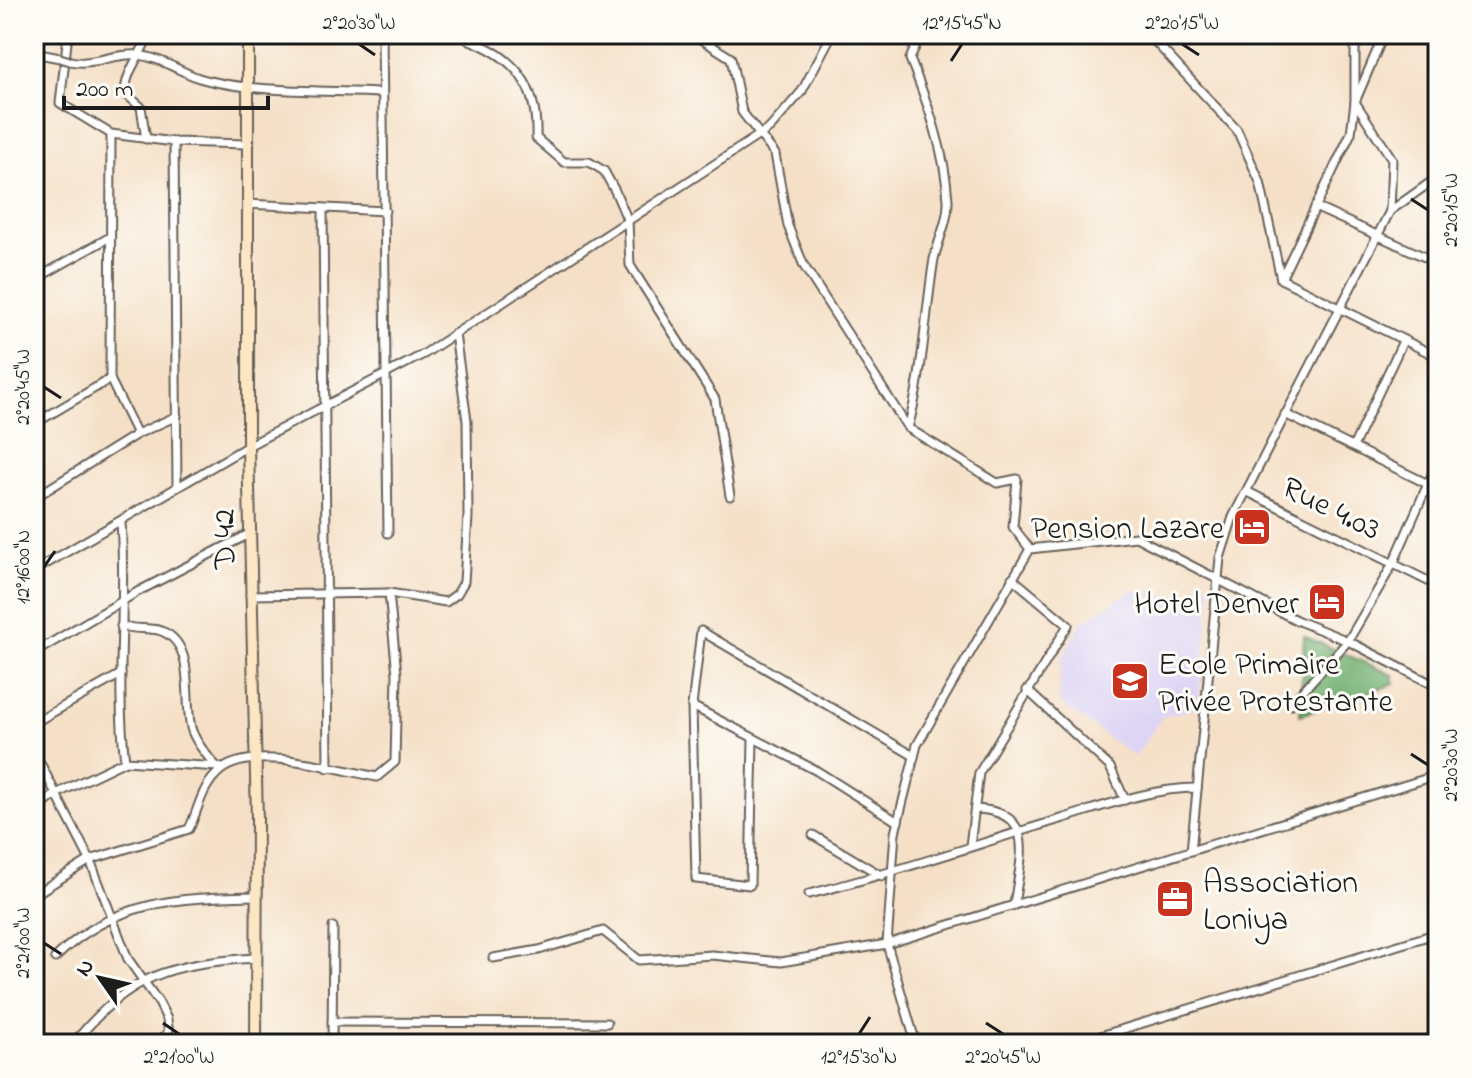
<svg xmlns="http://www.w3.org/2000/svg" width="1472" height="1078" font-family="'Indie Flower',sans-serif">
<rect width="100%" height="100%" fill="#fdfcf7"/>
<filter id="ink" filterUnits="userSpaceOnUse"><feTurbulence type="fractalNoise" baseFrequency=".0125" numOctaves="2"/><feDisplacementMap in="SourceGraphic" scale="16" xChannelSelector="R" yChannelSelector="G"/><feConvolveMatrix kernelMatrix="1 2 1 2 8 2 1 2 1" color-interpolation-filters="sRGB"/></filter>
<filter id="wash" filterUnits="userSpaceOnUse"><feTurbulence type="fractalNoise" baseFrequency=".006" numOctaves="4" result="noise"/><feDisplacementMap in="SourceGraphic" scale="32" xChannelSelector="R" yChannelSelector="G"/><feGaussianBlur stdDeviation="1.8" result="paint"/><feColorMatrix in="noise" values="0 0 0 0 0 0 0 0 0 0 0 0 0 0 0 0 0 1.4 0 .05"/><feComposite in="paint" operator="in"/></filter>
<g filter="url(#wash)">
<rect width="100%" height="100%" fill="#f5e0c7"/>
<path fill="#ded5f5" d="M1212,584L1198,708L1162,717L1135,757L1059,702L1061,660L1081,623L1133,590L1175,599Z"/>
<path fill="#71af70" stroke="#466646" stroke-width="2" d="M1304,636L1393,675L1394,684L1300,715Z"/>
</g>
<g filter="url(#ink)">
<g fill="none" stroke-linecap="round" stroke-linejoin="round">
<defs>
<g id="street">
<path d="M68,34L60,103L111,134L174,142L247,144"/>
<path d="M382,34L388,533"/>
<path d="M463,34L467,39C516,57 538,86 536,138L564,162H589L604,171L615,191L628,221L630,265L715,399L730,496"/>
<path d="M693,34L731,58L742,112L775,154L788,226L804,266L908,428L997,483L1017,479L1013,527L1030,549"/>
<path d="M1148,34L1237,130L1260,182L1281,279"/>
<path d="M34,53L60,58"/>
<path d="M70,61C93,66 114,53 137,55C159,57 179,71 199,78C249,93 329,90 382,93"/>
<path d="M146,139L141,107L125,93C126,67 147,49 147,34"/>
<path d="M174,142L177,487"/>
<path d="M247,204L385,211"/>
<path d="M1315,207L1438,263"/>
<path d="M323,208L328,768"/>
<path d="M1390,211L1438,177"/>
<path d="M1282,277L1351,133L1355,102V34"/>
<path d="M1281,279L1438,357"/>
<path d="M34,280L110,237"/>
<path d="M1285,414L1438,489"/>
<path d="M34,424L110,379"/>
<path d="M908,428C923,374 925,315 934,259C938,241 949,219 948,200C945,151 928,104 910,59L921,34"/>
<path d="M137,434L177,416"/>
<path d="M1353,447L1403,341"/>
<path d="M1248,492L1438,586"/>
<path d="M34,498L137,434L110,379L111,134"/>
<path d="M34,571L248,446L424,354L770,128L802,91L832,34"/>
<path d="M250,595L389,593L446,602L457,594L464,582L468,516L467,421L455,334"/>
<path d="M121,626C133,629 147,628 158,630C199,641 182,702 192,731C197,744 207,756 217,767"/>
<path d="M34,653L139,591L249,534"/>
<path d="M1027,690L1110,767L1125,800"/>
<path d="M1290,705L1348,641L1393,564L1438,461"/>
<path d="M692,706L817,771L898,822"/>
<path d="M34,723L121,674"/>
<path d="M753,738L750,885L696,879L692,706L701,631L914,756"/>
<path d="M34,751L90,860L128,959L159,1003L167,1019L170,1044"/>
<path d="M125,761L219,767"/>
<path d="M975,809C1039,811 1020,860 1014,905"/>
<path d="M34,812L56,794L125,761C115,682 127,602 121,523"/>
<path d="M813,835L882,876"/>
<path d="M970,846L979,773L1068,625L1012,578"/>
<path d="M1191,851L1220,558L1233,517L1390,211L1392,159L1355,102L1384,34"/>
<path d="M809,894C895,873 977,844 1061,819C1104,806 1151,788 1197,788"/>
<path d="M34,895L90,860L189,829C199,809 201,786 221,770C254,744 338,770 377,777L395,762L397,674L389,593"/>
<path d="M55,958C115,899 178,898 257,896"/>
<path d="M493,958L539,950L603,931L639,960L712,955L781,962L887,944L1438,775"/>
<path d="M332,1022L607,1023"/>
<path d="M73,1044C130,974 168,964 255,958"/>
<path d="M155,1044L167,1034"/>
<path d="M332,1044L333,927"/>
<path d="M916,1044L887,944L895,833L917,745L1030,549L1136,537L1296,620L1348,641L1438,687"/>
<path d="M1074,1044L1438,933"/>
</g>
<path id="secondary" d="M248,34V446L257,819L256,1044"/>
</defs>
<use href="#street" stroke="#686158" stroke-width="11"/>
<use href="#secondary" stroke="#686158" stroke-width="14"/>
<use href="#street" stroke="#fff" stroke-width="7"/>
<use href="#secondary" stroke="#fce6c4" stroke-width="10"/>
<defs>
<path id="street-bridge" d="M60,58L70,61"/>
</defs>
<use href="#street-bridge" stroke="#686158" stroke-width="11" stroke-linecap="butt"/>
<use href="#street-bridge" stroke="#fff" stroke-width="7"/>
</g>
</g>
<path fill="none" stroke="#1c1c1c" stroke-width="3" d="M359,44L375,55M1182,44L1199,55M951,61L962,44M1411,199L1428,210M44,387L61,398M44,567L55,551M1411,754L1428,765M44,943L61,954M163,1023L179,1034M986,1023L1003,1034M859,1034L870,1017"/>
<defs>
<symbol id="hotel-square" viewBox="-11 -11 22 22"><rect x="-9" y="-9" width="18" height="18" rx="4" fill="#c8321e" stroke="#fdfcf7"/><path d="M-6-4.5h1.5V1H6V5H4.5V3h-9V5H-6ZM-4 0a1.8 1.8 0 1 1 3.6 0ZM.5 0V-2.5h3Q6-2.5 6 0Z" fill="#fff"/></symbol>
<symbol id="school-square" viewBox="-11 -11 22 22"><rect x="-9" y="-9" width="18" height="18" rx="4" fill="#c8321e" stroke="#fdfcf7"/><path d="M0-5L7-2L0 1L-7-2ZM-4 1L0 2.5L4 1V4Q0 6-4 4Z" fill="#fff"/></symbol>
<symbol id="office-square" viewBox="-11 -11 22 22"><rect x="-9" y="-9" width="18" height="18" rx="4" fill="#c8321e" stroke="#fdfcf7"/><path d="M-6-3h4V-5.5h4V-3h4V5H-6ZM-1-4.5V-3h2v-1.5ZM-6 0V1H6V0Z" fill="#fff"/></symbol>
</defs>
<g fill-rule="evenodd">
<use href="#hotel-square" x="1230" y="505" width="44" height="44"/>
<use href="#hotel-square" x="1305" y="580" width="44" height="44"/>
<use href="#school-square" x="1108" y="659" width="44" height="44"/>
<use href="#office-square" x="1153" y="877" width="44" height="44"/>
</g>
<g text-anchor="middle" stroke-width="6" stroke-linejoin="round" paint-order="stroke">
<g font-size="32" fill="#1c1c1c" stroke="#fdfcf7">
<text transform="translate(1332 507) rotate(26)" y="11">Rue 4.03</text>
<text transform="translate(223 539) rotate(-91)" y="11">D 42</text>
</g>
<g font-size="32" fill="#1c1c1c" stroke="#fdfcf7" text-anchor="end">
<text x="1224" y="538">Pension Lazare</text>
<text x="1299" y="613">Hotel Denver</text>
<text x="1158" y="674" text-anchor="start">Ecole Primaire<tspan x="1158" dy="37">Privée Protestante</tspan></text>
<text x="1203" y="892" text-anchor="start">Association<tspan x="1203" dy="37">Loniya</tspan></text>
</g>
</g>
<rect width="1472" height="1078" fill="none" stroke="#fdfcf7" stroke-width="88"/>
<g transform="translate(100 978) rotate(304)" stroke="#fdfcf7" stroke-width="6" paint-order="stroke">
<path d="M0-6L14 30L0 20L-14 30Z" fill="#1c1c1c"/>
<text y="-12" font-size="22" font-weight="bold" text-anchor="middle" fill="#1c1c1c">N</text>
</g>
<path d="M64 96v12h204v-12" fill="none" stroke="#1c1c1c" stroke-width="4"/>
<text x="76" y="96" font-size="24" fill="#1c1c1c" stroke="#fdfcf7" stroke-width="6" paint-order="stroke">200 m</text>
<rect x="44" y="44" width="1384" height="990" fill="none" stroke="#1c1c1c" stroke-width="3"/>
<g font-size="20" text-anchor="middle" fill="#1c1c1c">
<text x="359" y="29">2°20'30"W</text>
<text x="962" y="29">12°15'45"N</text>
<text x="1182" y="29">2°20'15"W</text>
<text transform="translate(1450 210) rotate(-90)" y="7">2°20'15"W</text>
<text transform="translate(22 387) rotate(-90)" y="7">2°20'45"W</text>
<text transform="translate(22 567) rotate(-90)" y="7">12°16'00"N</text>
<text transform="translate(1450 765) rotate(-90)" y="7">2°20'30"W</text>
<text transform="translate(22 943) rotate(-90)" y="7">2°21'00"W</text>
<text x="179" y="1063">2°21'00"W</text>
<text x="859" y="1063">12°15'30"N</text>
<text x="1003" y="1063">2°20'45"W</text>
</g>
</svg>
